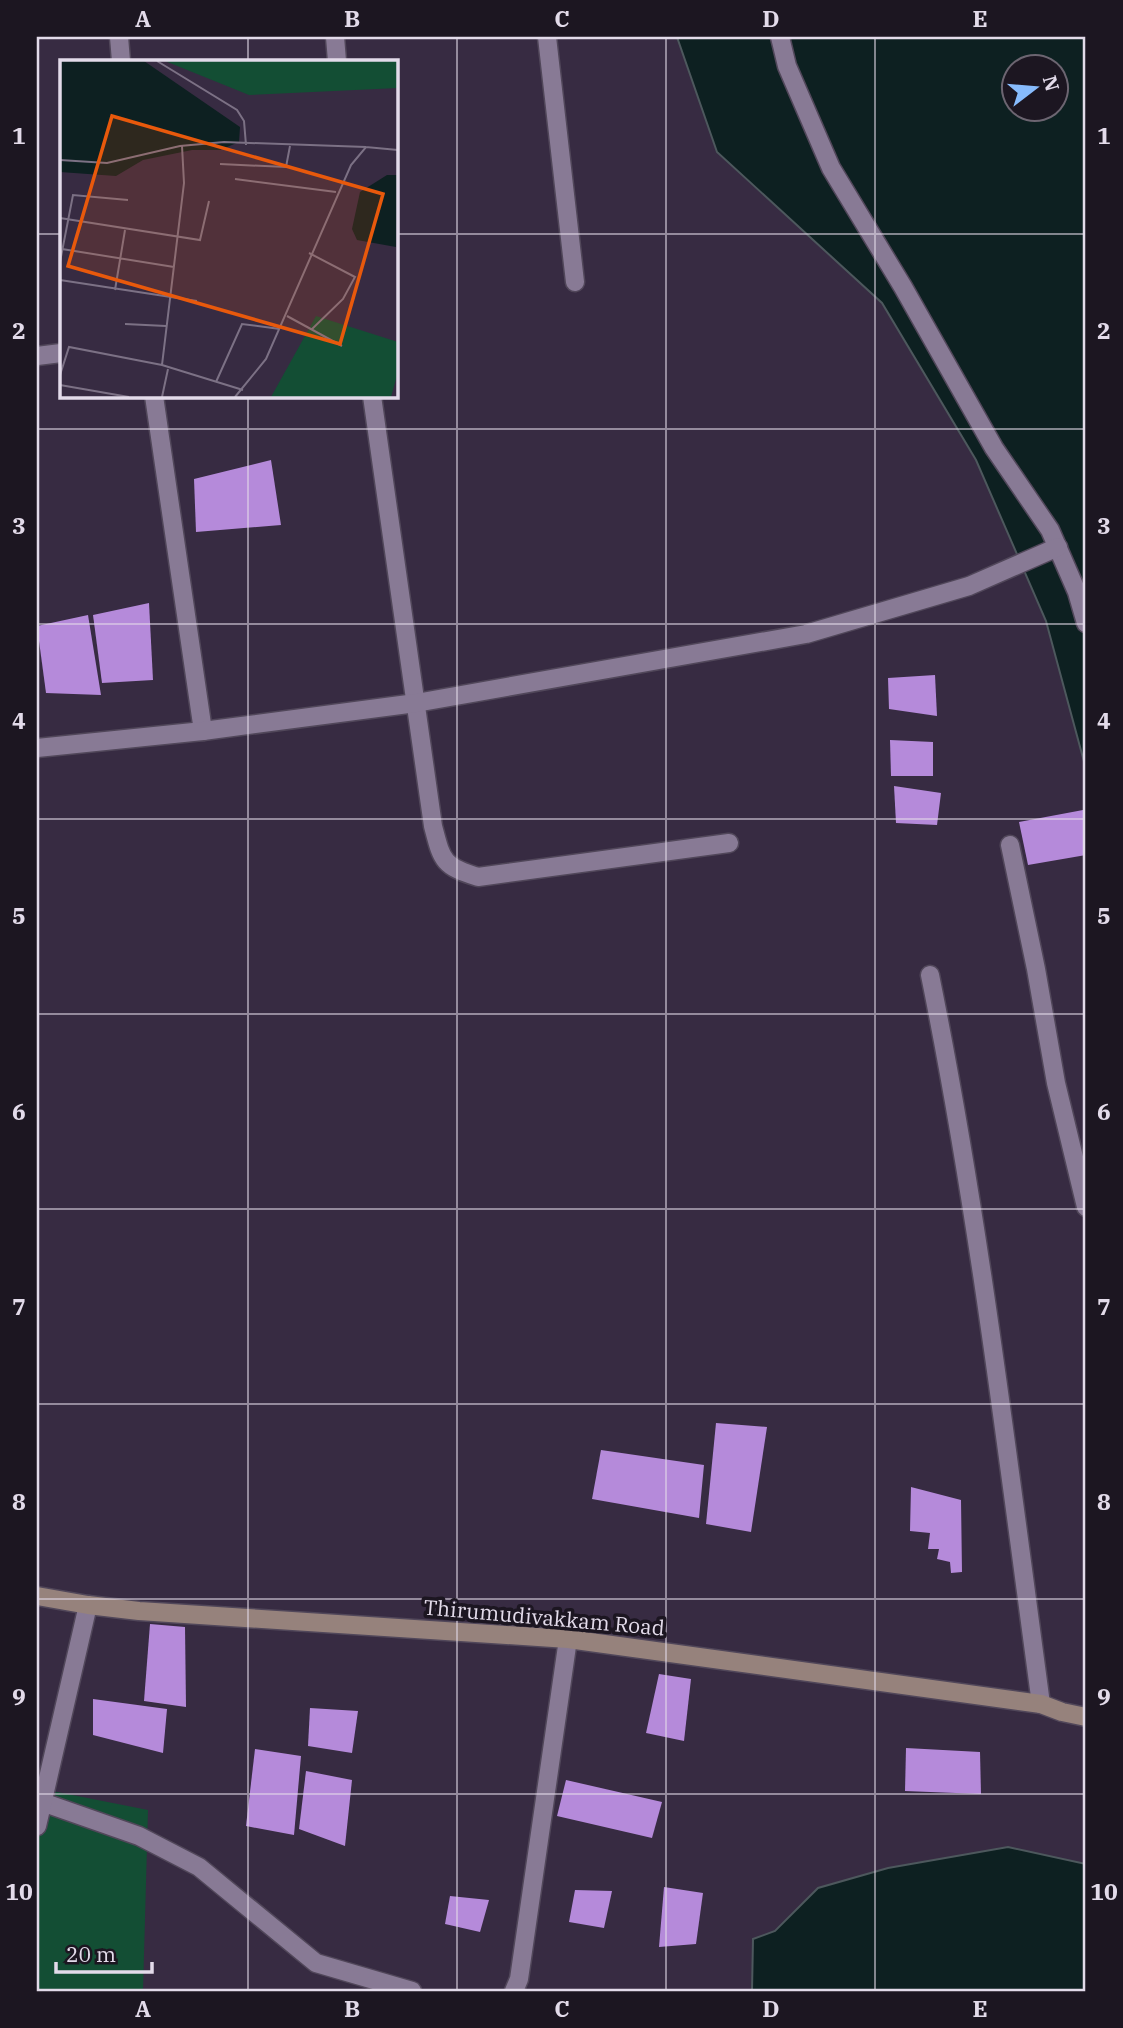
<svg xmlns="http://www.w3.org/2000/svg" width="1123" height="2028" font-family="'IBM Plex Serif',serif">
<rect width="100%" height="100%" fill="#372b42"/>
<path fill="#134e34" d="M37,1788L148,1810L143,1991H37Z"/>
<g fill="#0d2021" stroke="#4d585d" stroke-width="2" fill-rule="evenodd">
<path d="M677,37H1086V769L1046,621L976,460L882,303L717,152ZM1014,66H1056V108H1014Z"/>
<path d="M1008,1847L1086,1864V1991H752L753,1939L775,1931L818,1888L888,1868Z"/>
</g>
<g fill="#b58ada">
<path d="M271,460L281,525L196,532L194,479Z"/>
<path d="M149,603L153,680L102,683L93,615Z"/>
<path d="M88,615L101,695L46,693L37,626Z"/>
<path d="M935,675L937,716L889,709L888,678Z"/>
<path d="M890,740L933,742V776H891Z"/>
<path d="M894,786L941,793L937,825L896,823Z"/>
<path d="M1083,810L1086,821V855L1028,865L1019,822Z"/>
<path d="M716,1423L767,1427L751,1532L706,1524Z"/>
<path d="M601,1450L704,1465L699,1518L592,1499Z"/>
<path d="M911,1487L961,1500L962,1572L951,1573L950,1562L937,1559L939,1549H928L930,1533L910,1531Z"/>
<path d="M150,1624L185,1627L186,1707L144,1701Z"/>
<path d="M659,1674L691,1679L684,1741L646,1733Z"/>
<path d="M93,1699L167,1709L163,1753L93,1735Z"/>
<path d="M310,1708L358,1711L352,1753L308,1746Z"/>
<path d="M906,1748L980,1752L981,1794L905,1791Z"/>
<path d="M255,1749L301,1756L294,1835L246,1826Z"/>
<path d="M306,1771L352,1780L345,1846L299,1829Z"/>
<path d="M566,1780L662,1802L652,1838L557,1816Z"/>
<path d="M664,1887L703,1893L696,1944L659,1947Z"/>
<path d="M575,1890L612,1891L604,1928L569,1922Z"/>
<path d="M450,1896L489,1900L480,1932L445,1924Z"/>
</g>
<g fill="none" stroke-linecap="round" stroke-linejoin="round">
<defs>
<g id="street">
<path d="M119,37L121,61"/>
<path d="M335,37L337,61"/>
<path d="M547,37L575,282"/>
<path d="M780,37L787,66L831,168L903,287L994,448L1050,530L1077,592L1086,623"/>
<path d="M37,356L61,353"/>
<path d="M154,396L203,731"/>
<path d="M372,396L433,826C442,860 442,866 478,877L729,843"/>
<path d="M37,748L203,731L416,703L806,634L969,586L1058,547"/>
<path d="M1010,845L1036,969L1056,1083L1086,1207"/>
<path d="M930,975C979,1216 1008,1461 1041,1704"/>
<path d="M42,1802L139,1836L199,1867L316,1963L412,1991"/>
<path d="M37,1826L88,1605"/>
<path d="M514,1991L519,1979L568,1639"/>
</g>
<path id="secondary" d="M37,1596L88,1605L139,1611L568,1639L1041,1704L1062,1712L1086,1717"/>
</defs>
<use href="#street" stroke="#51475a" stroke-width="21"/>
<use href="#secondary" stroke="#51475a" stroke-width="21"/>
<use href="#street" stroke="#887a95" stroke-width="18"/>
<use href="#secondary" stroke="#96827c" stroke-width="18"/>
</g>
<path fill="none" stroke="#e3dbea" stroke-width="2" stroke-opacity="0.55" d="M248,37V61M457,37V1991M666,37V1991M875,37V1991M37,234H61M396,234H1086M248,396V1991M37,429H1086M37,624H1086M37,819H1086M37,1014H1086M37,1209H1086M37,1404H1086M37,1599H1086M37,1794H1086"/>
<g text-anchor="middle" stroke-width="7" stroke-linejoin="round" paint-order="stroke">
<g font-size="21" fill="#e3dbea" stroke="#1c1621">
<text transform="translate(544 1618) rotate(5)" y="7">Thirumudivakkam Road</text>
</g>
</g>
<g transform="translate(60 60)">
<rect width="338" height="338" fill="#372b42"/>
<path d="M105,1H338V28L189,35ZM256,256L338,282V312L331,337H211Z" fill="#134e34"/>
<path d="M0,1H84L180,67L179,82L160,90H132L83,100L56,116L0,112ZM327,115H338L336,187L297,180L292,169L300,132Z" fill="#0d2021"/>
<path fill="none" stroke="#7c7185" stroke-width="2" d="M97,1L177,50L184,61L186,85M122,86L124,123L102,305L183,330M0,100L47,103L120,86L164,82L306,87M160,104L226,107L230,86M175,119L276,132M0,158L140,180L149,141M2,189L114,207M249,193L295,217L283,239L251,270M0,202L13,135L68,140M0,220L137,241M55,230L65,170M227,256L282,286M65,264L106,266M0,315L9,287L102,305M156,322L182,264L220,269M0,325L69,337M102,337L108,309M175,337L206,299L291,105L306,87L338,90"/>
<path fill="#e8590c" fill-opacity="0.15" stroke="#e8590c" stroke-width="3.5" d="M52,56L323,134L280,284L8,206Z"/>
<rect width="338" height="338" fill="none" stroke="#e3dbea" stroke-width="3.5"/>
</g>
<rect width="1123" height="2028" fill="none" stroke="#1c1621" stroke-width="77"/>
<g transform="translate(1035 88) rotate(74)"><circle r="33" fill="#1c1621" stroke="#6c6571" stroke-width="2"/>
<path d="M0-5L12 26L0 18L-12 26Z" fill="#87bbfc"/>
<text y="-10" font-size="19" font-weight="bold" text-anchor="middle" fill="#e3dbea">N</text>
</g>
<path d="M56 1962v10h96v-10" fill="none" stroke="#e3dbea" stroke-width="3.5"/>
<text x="66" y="1962" font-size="21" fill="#e3dbea" stroke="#1c1621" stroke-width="5" paint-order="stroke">20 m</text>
<rect x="38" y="38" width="1046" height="1952" fill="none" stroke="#e3dbea" stroke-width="2.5"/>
<g font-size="23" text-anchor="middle" font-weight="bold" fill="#e3dbea">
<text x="143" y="27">A</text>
<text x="352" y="27">B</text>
<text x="562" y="27">C</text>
<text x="771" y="27">D</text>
<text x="980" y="27">E</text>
<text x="19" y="144">1</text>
<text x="1104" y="144">1</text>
<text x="19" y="339">2</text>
<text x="1104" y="339">2</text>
<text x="19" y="534">3</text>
<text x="1104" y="534">3</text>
<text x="19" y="729">4</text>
<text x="1104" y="729">4</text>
<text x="19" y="924">5</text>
<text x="1104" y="924">5</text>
<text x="19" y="1120">6</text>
<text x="1104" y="1120">6</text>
<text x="19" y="1315">7</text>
<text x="1104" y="1315">7</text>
<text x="19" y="1510">8</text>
<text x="1104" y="1510">8</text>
<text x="19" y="1705">9</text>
<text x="1104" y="1705">9</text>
<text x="19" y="1900">10</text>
<text x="1104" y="1900">10</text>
<text x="143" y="2017">A</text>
<text x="352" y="2017">B</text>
<text x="562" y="2017">C</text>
<text x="771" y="2017">D</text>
<text x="980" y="2017">E</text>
</g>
</svg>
